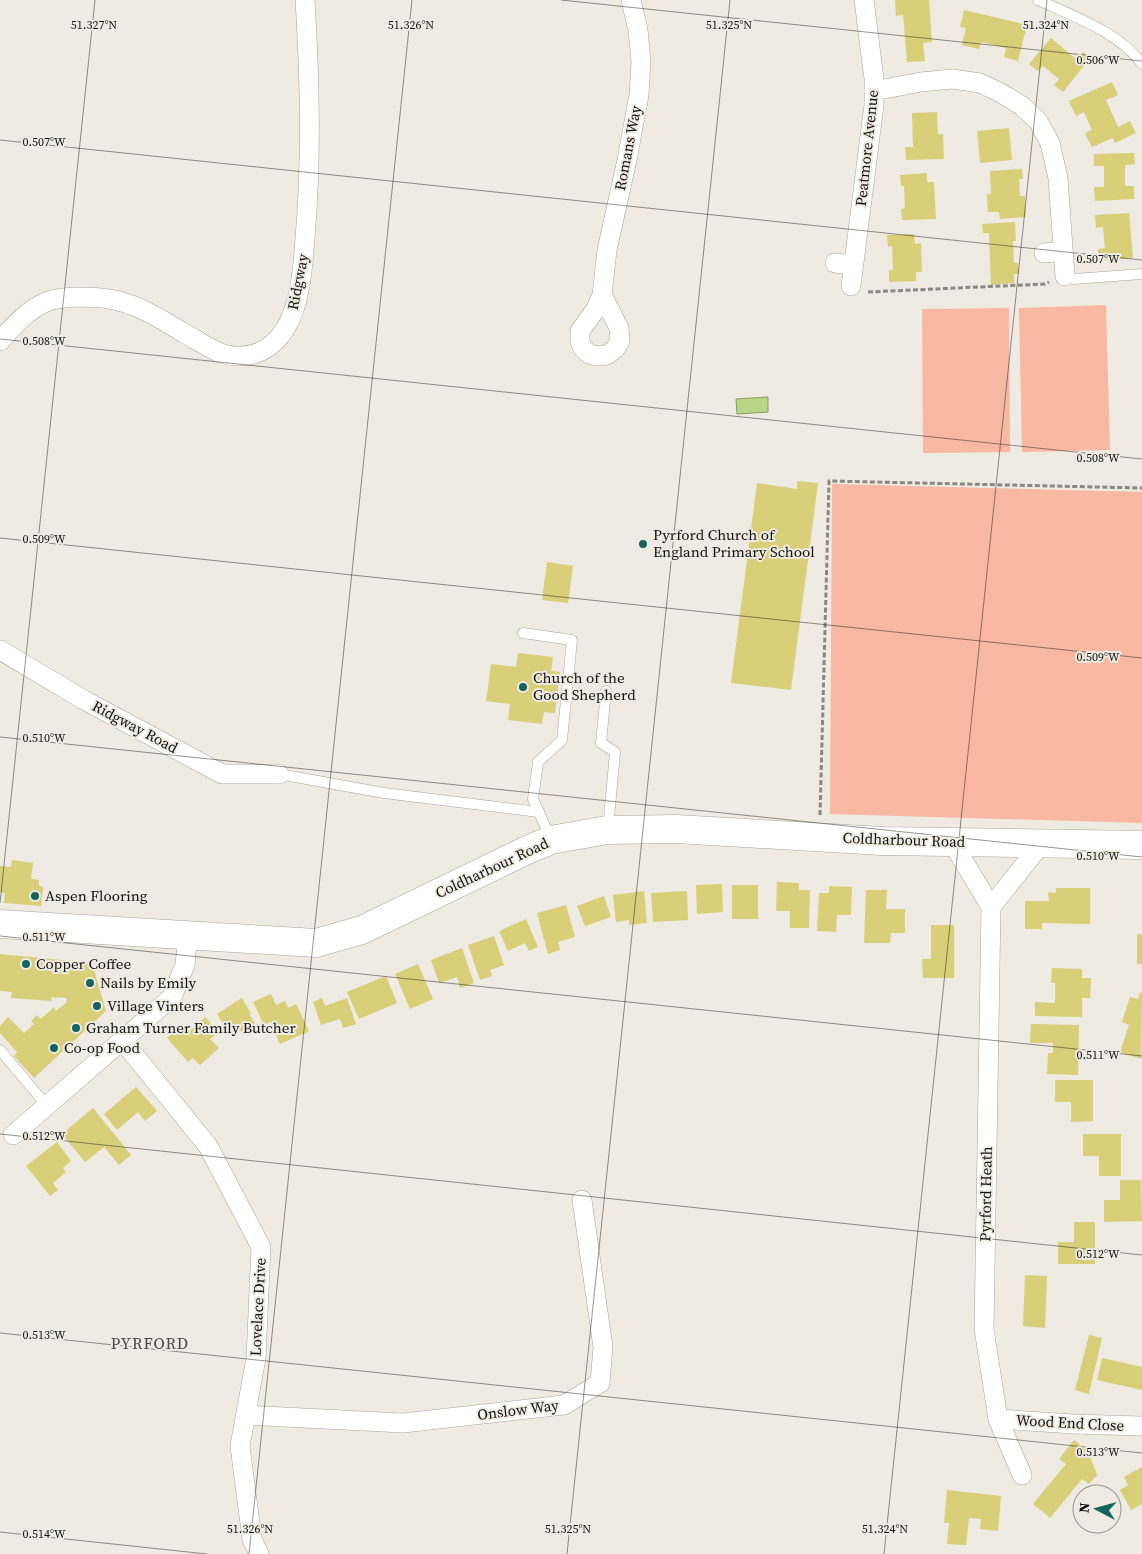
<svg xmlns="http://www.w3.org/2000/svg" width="1142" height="1554" font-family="'Source Serif 4',serif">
<rect width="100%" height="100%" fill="#efeae2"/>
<g fill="#f8b8a2">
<path d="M1106,305L1110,450L1022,452L1019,308Z"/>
<path d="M1009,308L1010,452L923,453L922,309Z"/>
<path d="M832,484L1142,492V823L830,814Z"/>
</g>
<path fill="#b9d686" stroke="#879b62" d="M768,397V412L737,414L736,399Z"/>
<g fill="#d8cf78">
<path d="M895,0H929L932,42L923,43L925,61L907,62L903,15L896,16Z"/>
<path d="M964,10L1027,25L1018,61L1004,57L1006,48L981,42L979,49L962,45L966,28L960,27Z"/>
<path d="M1051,38L1076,59L1083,52L1090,58L1063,92L1054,85L1059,79L1043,66L1038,71L1029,64Z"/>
<path d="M1112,82L1118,95L1106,100L1118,127L1130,121L1136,133L1115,143L1113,138L1092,147L1085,133L1092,130L1084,112L1076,116L1069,101Z"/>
<path d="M937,112L938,134H943L944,159L906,160L905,147H913L912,113Z"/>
<path d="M1009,128L1012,160L980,163L977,131Z"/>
<path d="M1134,153L1135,164L1125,165V186H1134V199L1095,201L1094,187H1104V166H1094V154Z"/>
<path d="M1022,169L1023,179H1019L1020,196H1025L1026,217L1000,219L999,212H988L987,194H991L990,171Z"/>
<path d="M927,173V182H934L936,219L902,220L901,209L905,208L904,186H901L900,175Z"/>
<path d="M1129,213L1133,258L1099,261L1098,249L1105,248L1103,227L1096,228L1095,215Z"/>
<path d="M1015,222L1016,241H1013L1014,263H1018L1019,274H1014V283L991,285L989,233H983L982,224Z"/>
<path d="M914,234L915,244L921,243L922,272H916V281L889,282V270H893L892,246L888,247L887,235Z"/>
<path d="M797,481L818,483L791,690L731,683L757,483L797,489Z"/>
<path d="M547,562L573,566L568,603L542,600Z"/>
<path d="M518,653L553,657L551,671L560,672L555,713L544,712L542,724L508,720L510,704L486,701L491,664L516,667Z"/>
<path d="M12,860L33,863L31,879L39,880V886L43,887L41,906L4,903L5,893L0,892V866L11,867Z"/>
<path d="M777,882L799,883V890H810L809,928H790V911H776Z"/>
<path d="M722,884L723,912L697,914L696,885Z"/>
<rect x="732" y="885" width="26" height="34"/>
<path d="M829,886L852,887L851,915H837L836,932L817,931L819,893H829Z"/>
<path d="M1056,888H1090V924L1042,923V929H1025V901H1049L1048,892L1056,893Z"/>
<path d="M866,890H887L886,909H905V933H891L890,943H864Z"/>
<path d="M644,891L647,923L629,925V920L616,922L613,895Z"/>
<path d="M687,891L688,920L653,922L651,893Z"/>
<path d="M604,896L611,917L585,926L577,906Z"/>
<path d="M566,905L575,937L558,942L560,950L548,954L537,913Z"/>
<path d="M526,919L538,947L529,951L525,943L508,951L499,931Z"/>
<path d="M931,925H954V978H923L922,959H931Z"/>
<rect x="1137" y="934" width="5" height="30"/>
<path d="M494,936L504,965L490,970L492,976L480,980L468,945Z"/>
<path d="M462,948L474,983L460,988L457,977L439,983L431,960Z"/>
<path d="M0,954L92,963L106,1011L34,1078L14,1056L17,1052L0,1033V1026L8,1017L24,1033L34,1024L31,1021L37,1015L41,1019L54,1007L56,1011L67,1002L66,998L51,997L52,1001L11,998L12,992L0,991Z"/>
<path d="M418,964L433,999L410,1009L395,974Z"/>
<path d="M1052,968L1082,969V978H1091L1090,998H1082V1017L1035,1016V1002L1055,1003V983H1051Z"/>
<path d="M386,976L397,1003L359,1019L347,992Z"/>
<path d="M1140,992L1142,993L1141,1059L1120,1052L1129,1025L1122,1022L1130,997L1138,999Z"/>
<path d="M271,994L276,1005L285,1001L288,1008L296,1004L309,1031L280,1044L270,1022L264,1025L253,1002Z"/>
<path d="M242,998L251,1013L249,1014L255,1023L241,1032L236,1024L227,1030L217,1014Z"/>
<path d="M322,998L325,1006L347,998L356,1024L343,1028L340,1019L321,1025L313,1002Z"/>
<path d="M205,1017L218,1032L210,1039L219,1048L200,1065L193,1058L188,1062L167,1038L181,1026L188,1033Z"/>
<path d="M1031,1024L1079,1025L1078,1075L1047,1074L1048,1053H1053V1043H1030Z"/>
<path d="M1055,1080H1093V1121L1071,1122V1102H1055Z"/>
<path d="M136,1087L157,1111L145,1121L138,1112L117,1130L104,1114Z"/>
<path d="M93,1108L131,1155L119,1165L104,1147L85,1162L62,1134Z"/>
<path d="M1083,1134H1121V1176H1099V1156H1083Z"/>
<path d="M57,1142L71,1161L63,1168L66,1172L53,1183L58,1190L50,1196L26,1166Z"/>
<path d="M1120,1180H1141L1142,1221L1104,1222V1200H1120Z"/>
<path d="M1074,1222H1095V1264H1058V1242H1074Z"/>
<path d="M1025,1275L1047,1276L1045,1328L1023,1326Z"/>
<path d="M1089,1335L1102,1338L1089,1394L1075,1390Z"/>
<path d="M1102,1358L1142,1367V1390L1097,1380Z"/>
<path d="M1074,1440L1088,1451L1097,1475L1089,1484L1082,1479L1050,1518L1033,1504L1066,1464L1059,1459Z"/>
<path d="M1142,1467V1504L1131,1510L1120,1490L1128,1485L1124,1477Z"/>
<path d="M947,1490L1001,1496L998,1531L980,1529L981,1519L969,1518L966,1545L947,1544L949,1523H944Z"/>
</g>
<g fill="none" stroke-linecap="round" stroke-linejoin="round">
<defs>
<g id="service">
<path d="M1038,0C1071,15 1121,33 1142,64"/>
<path d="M1065,276L1074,279L1142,274"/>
<path d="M523,633L572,640L562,740L538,762L533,799L551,839"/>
<path d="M606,691L601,743L615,752L608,829"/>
<path d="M279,774L384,793L539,812"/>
<path d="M0,1050L47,1106"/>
</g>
<g id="minor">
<path d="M874,91L921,82L952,79L980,83L1001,93L1022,106L1038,121L1050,143L1058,178L1065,276"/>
<path d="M1044,253L1063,251"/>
<path d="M835,263L853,265"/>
<path d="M851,286L874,105V79L864,0"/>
<path d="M602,295L619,328L620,341L615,349L607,355L597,356L589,354L582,347L580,341V331L596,309L602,295L607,250L627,160L639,95L641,62L638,30L631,0"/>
<path d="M0,341C13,327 27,310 46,302C55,298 65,298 75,297C86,297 98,297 109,299C136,303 161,319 184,333C201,342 219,357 239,356C262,356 279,342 289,322C301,297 303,265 305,238C312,158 310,79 305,0"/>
<path d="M0,650L84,700L222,774H279"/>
<path d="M952,842L991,907L984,1329L998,1419L1022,1475"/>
<path d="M991,907L1041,844"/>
<path d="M122,1040L208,1146L261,1247L256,1358L240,1446L252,1539L259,1554"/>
<path d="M13,1135L172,997L185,965L188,935"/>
<path d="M246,1415L403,1423L564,1405L600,1383L603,1347L582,1200"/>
<path d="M998,1419L1073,1424L1142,1426"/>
</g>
<path id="secondary" d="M0,924L316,943L362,930L527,850L551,840L607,830L676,829L882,841L1142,845"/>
</defs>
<use href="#service" stroke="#a8a49c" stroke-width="11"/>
<use href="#minor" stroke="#a8a49c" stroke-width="20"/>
<use href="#secondary" stroke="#a8a49c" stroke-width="29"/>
<g stroke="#8b8882" stroke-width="3" stroke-dasharray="5 2.5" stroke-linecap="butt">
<path d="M868,292L1045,284L1049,282"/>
<path d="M820,815L829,481L1142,488"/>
</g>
<use href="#service" stroke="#fff" stroke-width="10"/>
<use href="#minor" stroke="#fff" stroke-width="19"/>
<use href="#secondary" stroke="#fff" stroke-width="28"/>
</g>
<path fill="none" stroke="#12110e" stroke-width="1" stroke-opacity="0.45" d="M561,0L1142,61M0,140L1142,260M0,339L1142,459M0,538L1142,658M0,737L1142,857M0,903L95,0M0,936L1142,1056M0,1134L1142,1255M0,1333L1142,1453M0,1532L207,1554M249,1554L412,0M567,1554L730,0M884,1554L1047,0"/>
<g fill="#14635e" stroke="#efeae2" stroke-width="2">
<circle cx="643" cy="544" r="5"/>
<circle cx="523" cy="687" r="5"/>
<circle cx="35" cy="896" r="5"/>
<circle cx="26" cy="964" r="5"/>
<circle cx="90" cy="983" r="5"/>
<circle cx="97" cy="1006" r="5"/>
<circle cx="76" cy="1028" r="5"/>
<circle cx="54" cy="1048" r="5"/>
</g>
<g text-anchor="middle" stroke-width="4" stroke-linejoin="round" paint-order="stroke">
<g font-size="15" fill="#12110e" stroke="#efeae2">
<text transform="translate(628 148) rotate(-79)" y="5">Romans Way</text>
<text transform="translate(867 148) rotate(-84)" y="5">Peatmore Avenue</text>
<text transform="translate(298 282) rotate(-79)" y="5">Ridgway</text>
<text transform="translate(135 727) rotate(28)" y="5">Ridgway Road</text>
<text transform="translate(904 840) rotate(2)" y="5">Coldharbour Road</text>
<text transform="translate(492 868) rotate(-25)" y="5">Coldharbour Road</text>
<text transform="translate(986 1194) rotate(-89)" y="5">Pyrford Heath</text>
<text transform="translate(258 1307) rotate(-87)" y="5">Lovelace Drive</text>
<text transform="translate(518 1410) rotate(-7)" y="5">Onslow Way</text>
<text transform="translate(1070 1423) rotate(3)" y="5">Wood End Close</text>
</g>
<g font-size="15" fill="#12110e" stroke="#efeae2" text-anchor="start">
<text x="653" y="540">Pyrford Church of<tspan x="653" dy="17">England Primary School</tspan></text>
<text x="533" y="683">Church of the<tspan x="533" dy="17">Good Shepherd</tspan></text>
<text x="45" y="901">Aspen Flooring</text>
<text x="36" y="969">Copper Coffee</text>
<text x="100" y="988">Nails by Emily</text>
<text x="107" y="1011">Village Vinters</text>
<text x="86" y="1033">Graham Turner Family Butcher</text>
<text x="64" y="1053">Co-op Food</text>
</g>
<g font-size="16" letter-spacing="1" fill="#4c4842" stroke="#efeae2">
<text x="150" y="1349">PYRFORD</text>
</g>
</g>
<g font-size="12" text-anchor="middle" fill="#12110e" stroke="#efeae2" stroke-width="4" stroke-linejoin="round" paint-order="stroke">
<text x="94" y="29">51.327°N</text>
<text x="411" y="29">51.326°N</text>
<text x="729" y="29">51.325°N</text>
<text x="1046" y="29">51.324°N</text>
<text x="1098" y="64">0.506°W</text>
<text x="44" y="146">0.507°W</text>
<text x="1098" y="263">0.507°W</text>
<text x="44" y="345">0.508°W</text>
<text x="1098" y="462">0.508°W</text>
<text x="44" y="543">0.509°W</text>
<text x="1098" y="661">0.509°W</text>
<text x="44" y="742">0.510°W</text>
<text x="1098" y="860">0.510°W</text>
<text x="44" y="941">0.511°W</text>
<text x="1098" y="1059">0.511°W</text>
<text x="44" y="1140">0.512°W</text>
<text x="1098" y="1258">0.512°W</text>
<text x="44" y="1339">0.513°W</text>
<text x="1098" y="1456">0.513°W</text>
<text x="250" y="1533">51.326°N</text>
<text x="568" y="1533">51.325°N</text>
<text x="885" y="1533">51.324°N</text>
<text x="44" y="1538">0.514°W</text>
</g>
<g transform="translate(1097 1509) rotate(276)"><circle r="24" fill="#efeae2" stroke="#97938d"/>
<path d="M0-4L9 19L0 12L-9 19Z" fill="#14635e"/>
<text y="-8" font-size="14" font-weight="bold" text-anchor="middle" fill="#12110e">N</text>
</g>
</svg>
